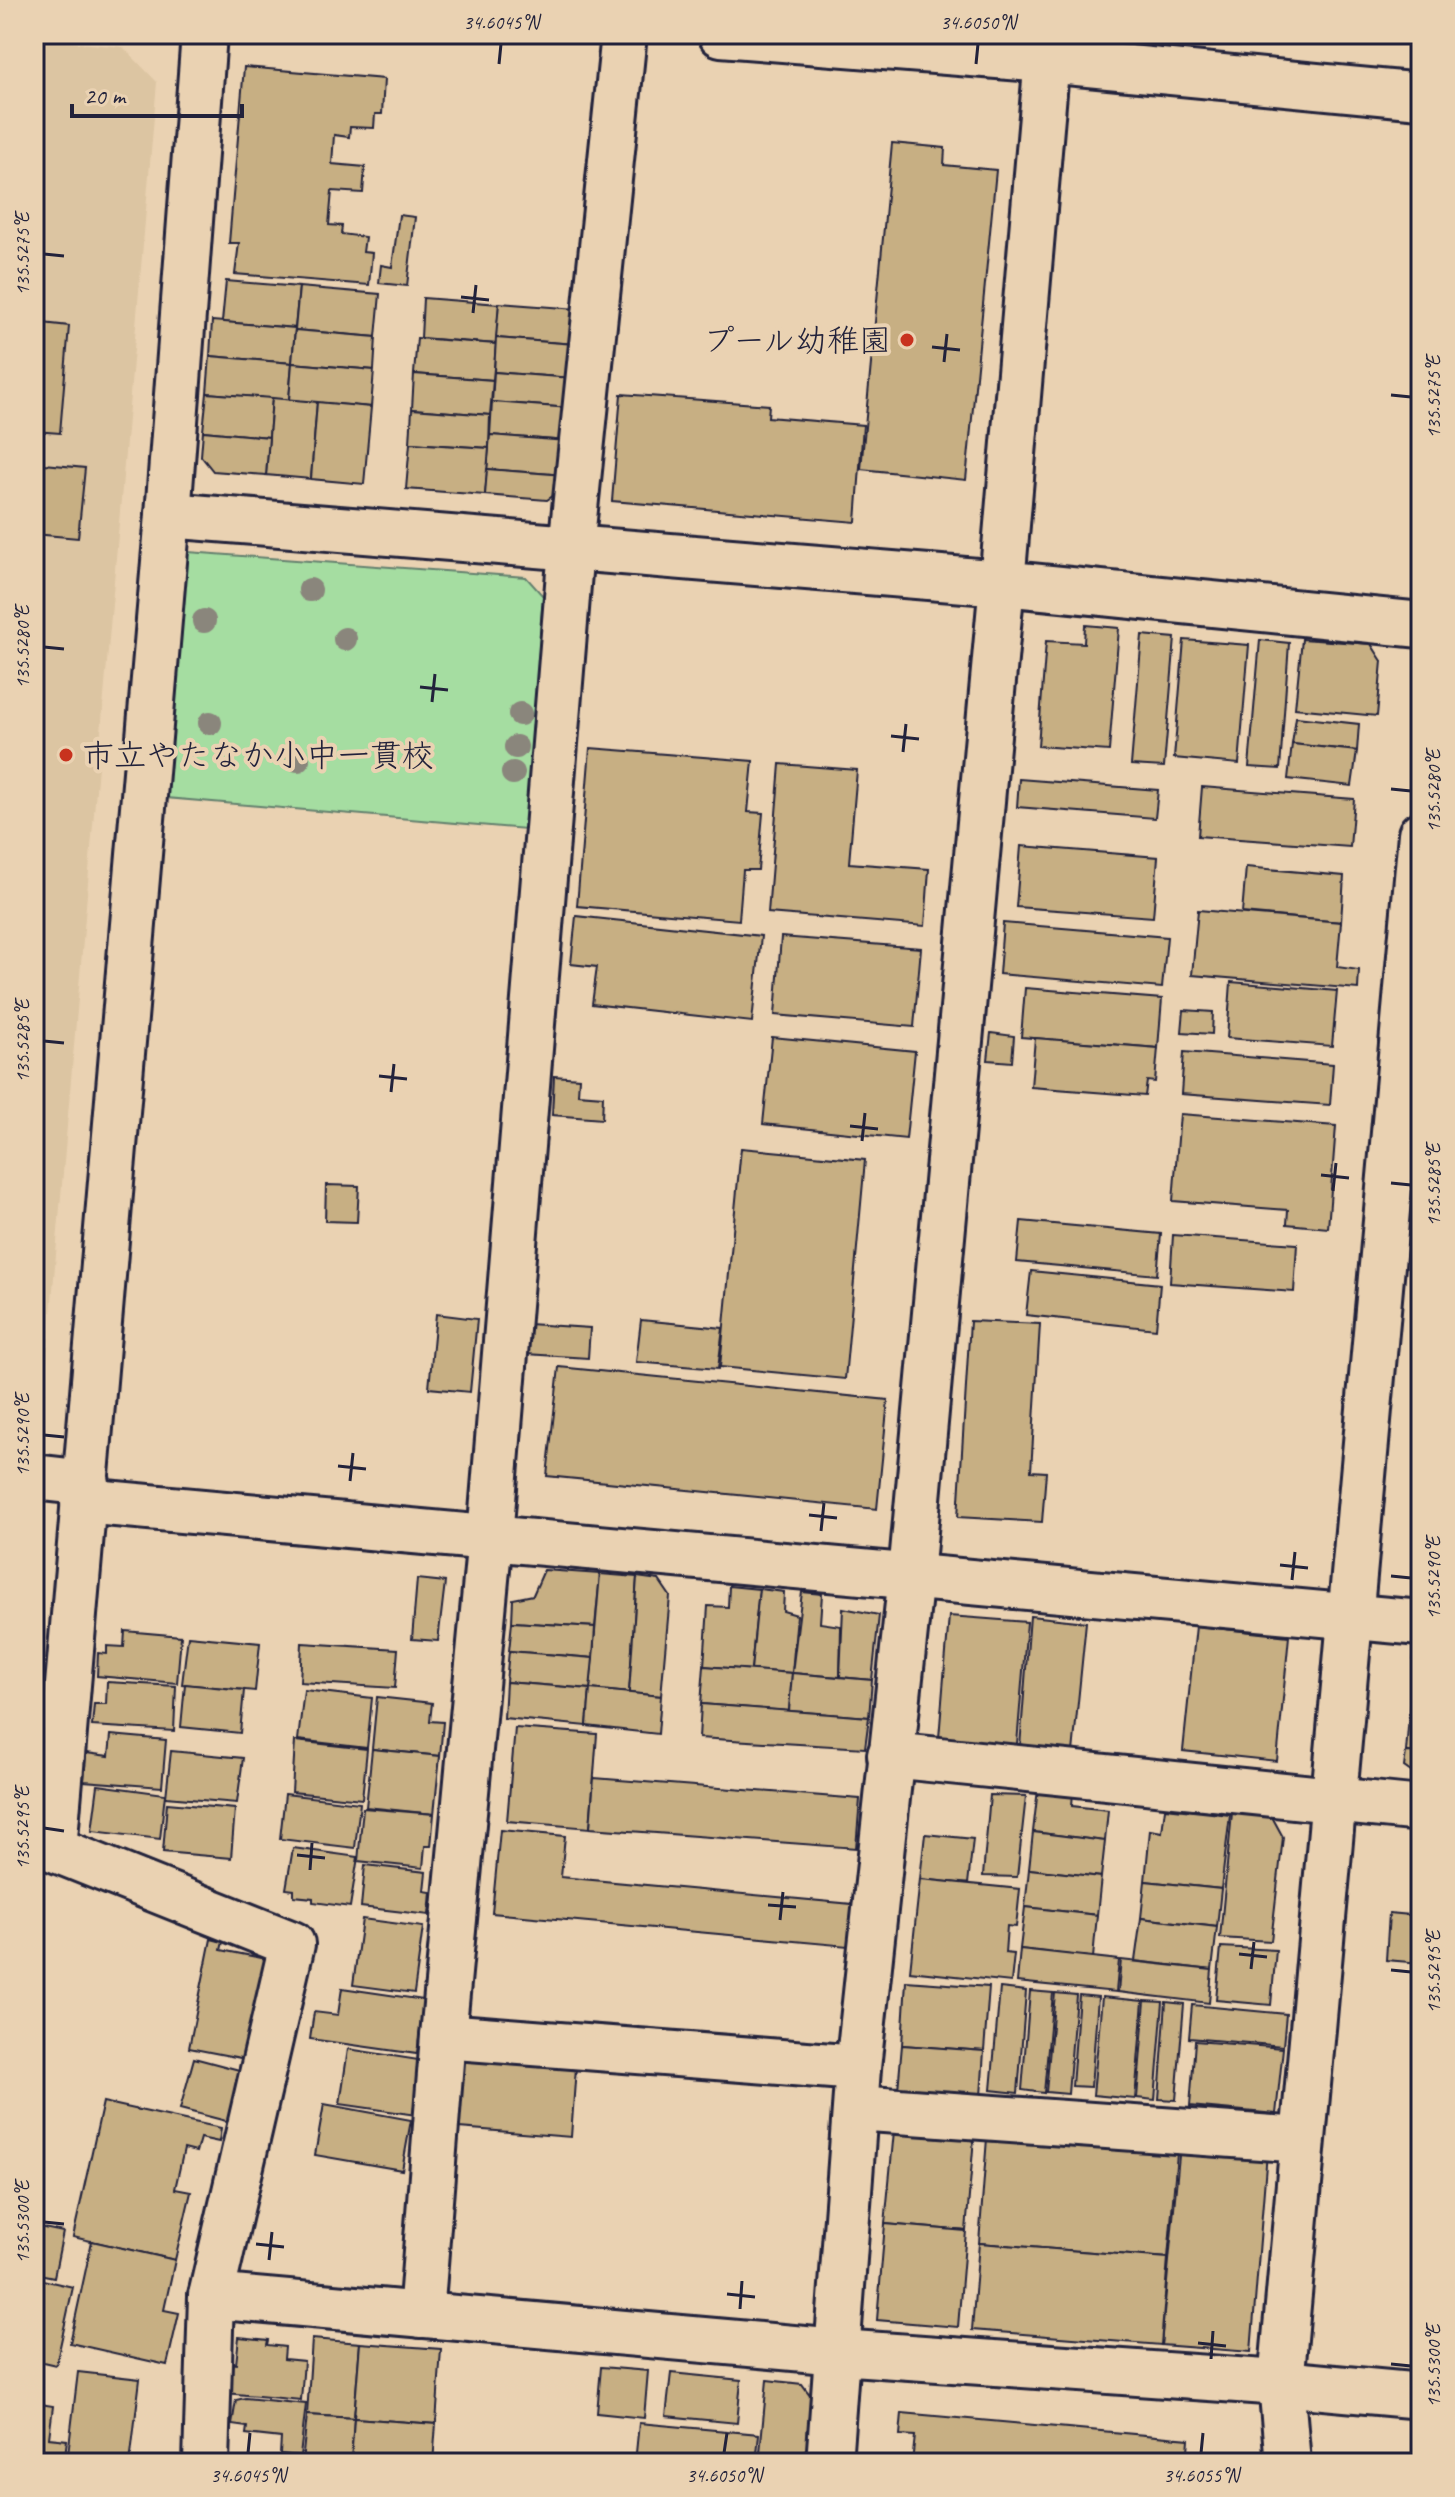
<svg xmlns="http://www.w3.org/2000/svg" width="1455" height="2497" font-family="Caveat,'Klee One',sans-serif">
<rect width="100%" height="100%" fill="#ead2b2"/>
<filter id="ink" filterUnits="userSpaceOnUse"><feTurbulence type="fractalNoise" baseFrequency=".0125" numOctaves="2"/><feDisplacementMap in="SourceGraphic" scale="16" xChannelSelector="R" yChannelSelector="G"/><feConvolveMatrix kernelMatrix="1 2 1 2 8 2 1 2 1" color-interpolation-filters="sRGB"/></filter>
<g filter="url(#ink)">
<path fill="#dcc5a2" d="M34,39L123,47L157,82L41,1428L34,1434Z"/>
<path fill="#a5dda1" stroke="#64806e" stroke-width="2" d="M188,552L526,577L543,596L526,829L166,798Z"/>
<g fill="#c7af83" stroke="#22223b" stroke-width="2">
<path d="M244,67L384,79L382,114H375L374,128L350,127L349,137L334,135L332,164L365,167L363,193L332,191L329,225L342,226L341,234L365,237L363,252L372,253L369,285L235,274L239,243H229Z"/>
<path d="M892,143L945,148L944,165L996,170L966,480L861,469Z"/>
<path d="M399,215L415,217L407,286L379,283L381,265L392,267Z"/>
<path d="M226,281L299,287L295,328L222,322Z"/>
<path d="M299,287L380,294L376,337L295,330Z"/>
<path d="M423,298L499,304L496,344L421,338Z"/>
<path d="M499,303L577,309L575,344L496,338Z"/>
<path d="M212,321L295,328L292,363L210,356Z"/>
<path d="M34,322L69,326L60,433L34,431Z"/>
<path d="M295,330L376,337L374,370L292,363Z"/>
<path d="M417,338L496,344L493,380L414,374Z"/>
<path d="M496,338L575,344L572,378L494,372Z"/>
<path d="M210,356L292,363L289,400L207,393Z"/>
<path d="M292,363L374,370L371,407L289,400Z"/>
<path d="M494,372L572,378L570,408L492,402Z"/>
<path d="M414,374L493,380L490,415L412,409Z"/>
<path d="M207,393L272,398L269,437L203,431Z"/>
<path d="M621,394L769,405L768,417L863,425L856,522L612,501Z"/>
<path d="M272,398L317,402L311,479L266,475Z"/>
<path d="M317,402L371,407L364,484L311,479Z"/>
<path d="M492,402L570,408L567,441L490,435Z"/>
<path d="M412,409L490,415L489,448L410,443Z"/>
<path d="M203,431L269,437L266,475L213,471L201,456Z"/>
<path d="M490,435L567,441L565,475L487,469Z"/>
<path d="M410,443L489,448L485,495L406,489Z"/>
<path d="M34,463L85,468L78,538L34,534Z"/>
<path d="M487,469L565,475L564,488L547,500L485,495Z"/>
<path d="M1085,625L1119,628L1109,751L1038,746L1046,641L1084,643Z"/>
<path d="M1142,635L1175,638L1164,767L1131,765Z"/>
<path d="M1302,639L1371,644L1382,661L1377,716L1295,708Z"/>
<path d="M1184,640L1249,645L1239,764L1174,758Z"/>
<path d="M1260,640L1289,643L1280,769L1249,767Z"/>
<path d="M1296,717L1359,724L1357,751L1292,744Z"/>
<path d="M1292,744L1357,751L1352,786L1288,779Z"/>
<path d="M590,748L753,761L748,812L763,813L758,870H743L739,920L577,906Z"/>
<path d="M780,764L857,770L849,863L929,869L925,926L768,913Z"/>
<path d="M1019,779L1158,790L1155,818L1017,807Z"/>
<path d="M1202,787L1354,799L1350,847L1198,836Z"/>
<path d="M1021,846L1158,857L1153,917L1016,907Z"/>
<path d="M1246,867L1344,876L1341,922L1242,913Z"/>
<path d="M1198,910L1341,922L1337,967L1359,970L1358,989L1192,975Z"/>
<path d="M576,916L761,936L752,1022L592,1004L597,967L571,964Z"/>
<path d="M1003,923L1167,937L1162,988L999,974Z"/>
<path d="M781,937L921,948L914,1027L775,1015Z"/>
<path d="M1231,982L1337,991L1332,1046L1227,1038Z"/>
<path d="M1025,988L1162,999L1158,1048L1021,1037Z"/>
<path d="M1184,1010L1213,1012L1212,1034L1182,1032Z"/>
<path d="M991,1033L1014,1036L1012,1062L988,1060Z"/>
<path d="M772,1037L915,1051L906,1139L763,1124Z"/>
<path d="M1035,1038L1158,1048L1155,1082L1147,1081L1145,1096L1031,1087Z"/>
<path d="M1184,1052L1333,1064L1330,1105L1181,1094Z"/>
<path d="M554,1076L579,1078L578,1094L603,1096L602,1119L552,1115Z"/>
<path d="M1180,1114L1336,1126L1328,1228L1287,1224L1288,1210L1173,1201Z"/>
<path d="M741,1148L865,1160L845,1379L720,1367Z"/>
<path d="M326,1185L359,1186L357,1222L325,1221Z"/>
<path d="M1021,1221L1161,1234L1157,1275L1017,1262Z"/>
<path d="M1173,1235L1297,1244L1294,1292L1170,1283Z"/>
<path d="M1031,1271L1160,1284L1156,1329L1026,1315Z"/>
<path d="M436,1314L477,1319L470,1392L429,1388Z"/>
<path d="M641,1320L723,1328L718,1369L636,1362Z"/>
<path d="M970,1321L1040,1324L1031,1471L1046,1472L1042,1522L958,1517Z"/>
<path d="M528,1324L590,1328L588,1358L526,1354Z"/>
<path d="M559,1367L888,1400L877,1509L547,1476Z"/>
<path d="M544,1570L600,1574L595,1627L512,1622L513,1599L533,1595Z"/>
<path d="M600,1574L637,1577L629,1693L590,1689Z"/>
<path d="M637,1577L659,1580L670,1596L661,1696L629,1693Z"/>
<path d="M417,1579L445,1582L438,1641L412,1639Z"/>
<path d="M729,1586L759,1589L751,1670L704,1666L708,1606L728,1607Z"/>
<path d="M759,1589L784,1592L783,1611L797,1615L792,1673L751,1670Z"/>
<path d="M802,1592L822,1594L820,1623L841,1626L840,1677L792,1673Z"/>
<path d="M843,1608L879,1615L872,1680L840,1677Z"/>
<path d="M949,1616L1027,1622L1017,1744L939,1738Z"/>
<path d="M1030,1616L1086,1622L1073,1752L1020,1747Z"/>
<path d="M512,1622L595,1627L593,1658L509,1651Z"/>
<path d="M1196,1626L1289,1636L1277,1761L1183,1751Z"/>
<path d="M125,1631L181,1636L177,1683L97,1676L98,1653L107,1654V1646L124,1647Z"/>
<path d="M188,1636L260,1643L255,1691L182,1684Z"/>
<path d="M302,1643L398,1649L395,1688L300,1682Z"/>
<path d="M1421,1650V1682L1412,1681L1414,1655Z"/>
<path d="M509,1651L593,1658L590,1689L506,1682Z"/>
<path d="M704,1666L792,1673L789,1711L701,1704Z"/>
<path d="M792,1673L872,1680L869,1717L789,1711Z"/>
<path d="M1412,1681L1421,1682V1716L1409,1715Z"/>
<path d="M107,1682L176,1686L174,1731L92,1726L94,1704H106Z"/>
<path d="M506,1682L590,1689L587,1726L504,1718Z"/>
<path d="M185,1684L244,1690L240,1733L181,1727Z"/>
<path d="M590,1689L661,1696L658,1734L587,1726Z"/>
<path d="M304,1690L372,1698L367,1748L298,1740Z"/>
<path d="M377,1697L432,1703L430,1721L443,1722L440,1756L372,1749Z"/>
<path d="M701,1704L869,1717L865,1748L699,1738Z"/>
<path d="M1409,1715L1421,1716V1753L1406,1752Z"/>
<path d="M515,1728L597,1734L590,1828L507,1821Z"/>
<path d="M111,1735L166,1740L162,1787L84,1781L86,1753L109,1756Z"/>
<path d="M295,1741L367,1749L362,1799L292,1792Z"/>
<path d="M372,1749L440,1756L434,1814L366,1807Z"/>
<path d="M171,1751L243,1758L237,1803L166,1797Z"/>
<path d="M1406,1752L1421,1753V1779L1404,1767Z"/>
<path d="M594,1778L860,1799L856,1848L590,1828Z"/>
<path d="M98,1785L165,1794L160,1839L92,1831Z"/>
<path d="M1038,1789L1073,1792L1072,1806L1108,1810L1105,1841L1033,1832Z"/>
<path d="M285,1794L360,1803L355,1848L280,1839Z"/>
<path d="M990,1795L1026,1796L1017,1877L983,1876Z"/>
<path d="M167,1803L235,1809L231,1858L163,1852Z"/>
<path d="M363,1808L434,1814L431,1846H425L423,1868L358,1861Z"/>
<path d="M1165,1808L1230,1815L1221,1889L1145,1881L1150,1830L1162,1832Z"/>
<path d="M1232,1813L1271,1815L1283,1837L1271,1941L1220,1938Z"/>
<path d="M500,1830L565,1836L561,1877L852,1904L848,1946L492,1913Z"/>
<path d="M1033,1832L1105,1841L1101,1877L1029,1869Z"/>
<path d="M925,1834L973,1839L968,1884L920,1879Z"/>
<path d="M293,1848L358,1857L350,1907L313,1902V1898L294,1896V1890L286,1889Z"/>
<path d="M365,1865L426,1872L424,1891L431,1892L429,1915L361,1907Z"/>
<path d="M1029,1869L1101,1877L1097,1915L1025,1907Z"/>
<path d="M920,1879L1020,1889L1016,1927L1007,1926L1005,1953L1014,1954L1011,1982L910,1971Z"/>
<path d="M1145,1881L1221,1889L1217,1927L1141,1918Z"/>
<path d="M1025,1907L1097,1915L1093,1958L1020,1949Z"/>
<path d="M1389,1913L1421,1916V1963L1386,1960Z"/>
<path d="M1141,1918L1217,1927L1212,1970L1135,1961Z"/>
<path d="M362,1919L423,1927L414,1993L353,1985Z"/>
<path d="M211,1939L223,1942L221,1950L272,1960L251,2060L189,2048Z"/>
<path d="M1221,1947L1276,1950L1271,2005L1216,2000Z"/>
<path d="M1020,1949L1119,1960L1116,1992L1017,1982Z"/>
<path d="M1121,1960L1212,1970L1209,2003L1118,1992Z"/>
<path d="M906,1981L989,1987L984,2051L902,2045Z"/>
<path d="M342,1988L424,2000L417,2054L310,2039L314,2012L338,2015Z"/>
<path d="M1000,1988L1026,1991L1018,2093L991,2090Z"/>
<path d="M1030,1991L1053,1993L1044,2093L1022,2090Z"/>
<path d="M1055,1993L1076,1995L1068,2094L1046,2092Z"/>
<path d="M1079,1995L1098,1997L1091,2087L1072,2086Z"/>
<path d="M1102,1997L1143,2001L1135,2099L1093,2095Z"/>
<path d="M1145,2001L1163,2002L1155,2100L1137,2098Z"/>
<path d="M1166,2002L1184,2004L1176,2100L1159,2099Z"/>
<path d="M1192,2005L1286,2014L1283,2046L1189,2038Z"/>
<path d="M1195,2041L1283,2048L1276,2114L1190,2106Z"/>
<path d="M902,2045L984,2051L981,2096L898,2090Z"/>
<path d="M348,2049L425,2061L417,2115L340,2104Z"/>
<path d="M194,2058L243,2071L230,2122L180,2109Z"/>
<path d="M464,2059L576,2067L571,2137L459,2128Z"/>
<path d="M34,2099L42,2101L36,2139H34Z"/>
<path d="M103,2102L221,2128L219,2142L200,2138L196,2152L184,2149L175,2189L191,2192L175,2260L73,2237Z"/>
<path d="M324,2104L411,2120L402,2170L315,2155Z"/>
<path d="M894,2131L974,2138L966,2231L885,2224Z"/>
<path d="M987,2138L1177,2153L1168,2258L979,2243Z"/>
<path d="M1180,2145L1267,2152L1251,2352L1161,2345Z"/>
<path d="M885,2224L966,2231L958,2327L877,2320Z"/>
<path d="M34,2226L63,2232L54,2277L34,2273Z"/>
<path d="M92,2241L175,2260L164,2310L179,2313L167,2365L70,2343Z"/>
<path d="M979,2243L1168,2258L1161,2345L972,2330Z"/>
<path d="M34,2278L73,2287L56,2365L34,2360Z"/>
<path d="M239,2337L268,2340L267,2345L285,2347L284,2359L304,2361L301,2400L226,2393L228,2363L236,2364Z"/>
<path d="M312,2339L360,2343L354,2418L307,2415Z"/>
<path d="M360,2343L441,2349L436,2424L354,2418Z"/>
<path d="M601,2367L648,2371L644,2418L597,2413Z"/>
<path d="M78,2372L140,2379L130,2463H67Z"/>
<path d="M671,2373L741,2380L737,2423L666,2416Z"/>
<path d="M767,2380L802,2384L818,2406L812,2463H759Z"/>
<path d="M245,2398L306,2404L300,2456L280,2454L281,2438L246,2434L247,2427L232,2425L236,2400Z"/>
<path d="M34,2403L53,2406L49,2438L67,2440L64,2463H34Z"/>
<path d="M902,2413L1189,2439L1187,2463H912L915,2436L900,2435Z"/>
<path d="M307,2415L354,2418L351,2463H302Z"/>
<path d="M354,2418L436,2424L433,2463H351Z"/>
<path d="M639,2423L759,2434L756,2463H635Z"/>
</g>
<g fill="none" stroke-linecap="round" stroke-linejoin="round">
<defs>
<g id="street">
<path d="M204,34L168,515L54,1849L292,1944L211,2296L206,2463"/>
<path d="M1049,34L1002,583L1421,625"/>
<path d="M168,515L1002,583L911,1575L858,2068L829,2463"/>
<path d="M34,1477L87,1483"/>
<path d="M83,1501L1421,1623"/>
<path d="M890,1755L1421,1809"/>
<path d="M443,2036L858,2068"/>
<path d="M856,2108L1302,2140"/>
<path d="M421,2315L443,2036L490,1537L571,548L624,34"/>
<path d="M1281,2383L1421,2396"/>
</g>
<g id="secondary">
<path d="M211,2296L838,2352L1281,2383"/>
<path d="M1288,2463L1281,2383L1421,834"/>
</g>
<path id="primary" d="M721,34L1046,60L1421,96"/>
</defs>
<use href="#street" stroke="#22223b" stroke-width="50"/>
<use href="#secondary" stroke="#22223b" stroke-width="50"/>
<use href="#primary" stroke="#22223b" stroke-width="50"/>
<use href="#street" stroke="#ead2b2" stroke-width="44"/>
<use href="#secondary" stroke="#ead2b2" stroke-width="44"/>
<use href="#primary" stroke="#ead2b2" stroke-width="44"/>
</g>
<g fill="#8a867c">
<circle cx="310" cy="590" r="12"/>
<circle cx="204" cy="621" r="12"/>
<circle cx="345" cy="639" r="12"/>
<circle cx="520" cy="714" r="12"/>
<circle cx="210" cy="723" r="12"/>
<circle cx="516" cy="747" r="12"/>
<circle cx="298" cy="760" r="12"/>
<circle cx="513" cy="773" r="12"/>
</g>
</g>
<path fill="none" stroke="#22223b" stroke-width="3" d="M499,64L501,44M976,64L978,44M44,254L64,256M461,297L489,300M473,313L476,285M932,347L960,350M944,362L947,334M1391,395L1411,397M44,647L64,649M420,687L448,690M432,702L435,674M891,736L919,739M903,752L906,724M1391,789L1411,791M44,1041L64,1043M379,1076L407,1079M391,1092L394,1064M850,1126L878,1129M862,1141L865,1113M1321,1175L1349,1178M1391,1183L1411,1185M1333,1191L1336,1163M44,1435L64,1437M338,1466L366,1469M350,1481L353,1453M809,1515L837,1518M821,1531L824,1503M1280,1565L1308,1568M1391,1576L1411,1578M1292,1580L1295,1552M44,1828L64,1831M297,1855L325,1858M310,1870L312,1843M768,1905L796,1907M780,1920L783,1892M1239,1954L1267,1957M1251,1969L1254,1942M1391,1970L1411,1972M44,2222L64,2224M256,2244L284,2247M269,2260L272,2232M727,2294L755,2297M740,2309L742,2281M1198,2343L1226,2346M1211,2359L1213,2331M1391,2364L1411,2366M248,2453L250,2433M724,2453L727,2433M1201,2453L1203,2433"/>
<g fill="#c8321e" stroke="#ead2b2" stroke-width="3">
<circle cx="907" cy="340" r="8"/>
<circle cx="66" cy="755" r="8"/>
</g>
<g text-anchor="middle" stroke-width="8" stroke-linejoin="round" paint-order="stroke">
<g font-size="32" fill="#22223b" stroke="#ead2b2" text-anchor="end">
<text x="891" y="351">プール幼稚園</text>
<text x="82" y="766" text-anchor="start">市立やたなか小中一貫校</text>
</g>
</g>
<rect width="1455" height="2497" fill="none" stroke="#ead2b2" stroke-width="88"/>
<path d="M72 104v12h170v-12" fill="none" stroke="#22223b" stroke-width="4"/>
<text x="84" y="104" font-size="24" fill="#22223b" stroke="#ead2b2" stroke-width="6" paint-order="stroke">20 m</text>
<rect x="44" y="44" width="1367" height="2409" fill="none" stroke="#22223b" stroke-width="3"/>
<g font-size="20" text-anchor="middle" fill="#22223b">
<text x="501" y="29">34.6045°N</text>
<text x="978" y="29">34.6050°N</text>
<text transform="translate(22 254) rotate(-90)" y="7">135.5275°E</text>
<text transform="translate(1433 397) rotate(-90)" y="7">135.5275°E</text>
<text transform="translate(22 647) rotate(-90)" y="7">135.5280°E</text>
<text transform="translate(1433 791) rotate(-90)" y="7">135.5280°E</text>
<text transform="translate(22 1041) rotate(-90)" y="7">135.5285°E</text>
<text transform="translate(1433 1185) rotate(-90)" y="7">135.5285°E</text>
<text transform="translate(22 1435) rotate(-90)" y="7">135.5290°E</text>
<text transform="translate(1433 1578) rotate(-90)" y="7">135.5290°E</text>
<text transform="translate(22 1828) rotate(-90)" y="7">135.5295°E</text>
<text transform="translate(1433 1972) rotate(-90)" y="7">135.5295°E</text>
<text transform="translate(22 2222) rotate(-90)" y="7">135.5300°E</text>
<text transform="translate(1433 2366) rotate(-90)" y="7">135.5300°E</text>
<text x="248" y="2482">34.6045°N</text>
<text x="724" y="2482">34.6050°N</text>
<text x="1201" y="2482">34.6055°N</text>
</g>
</svg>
